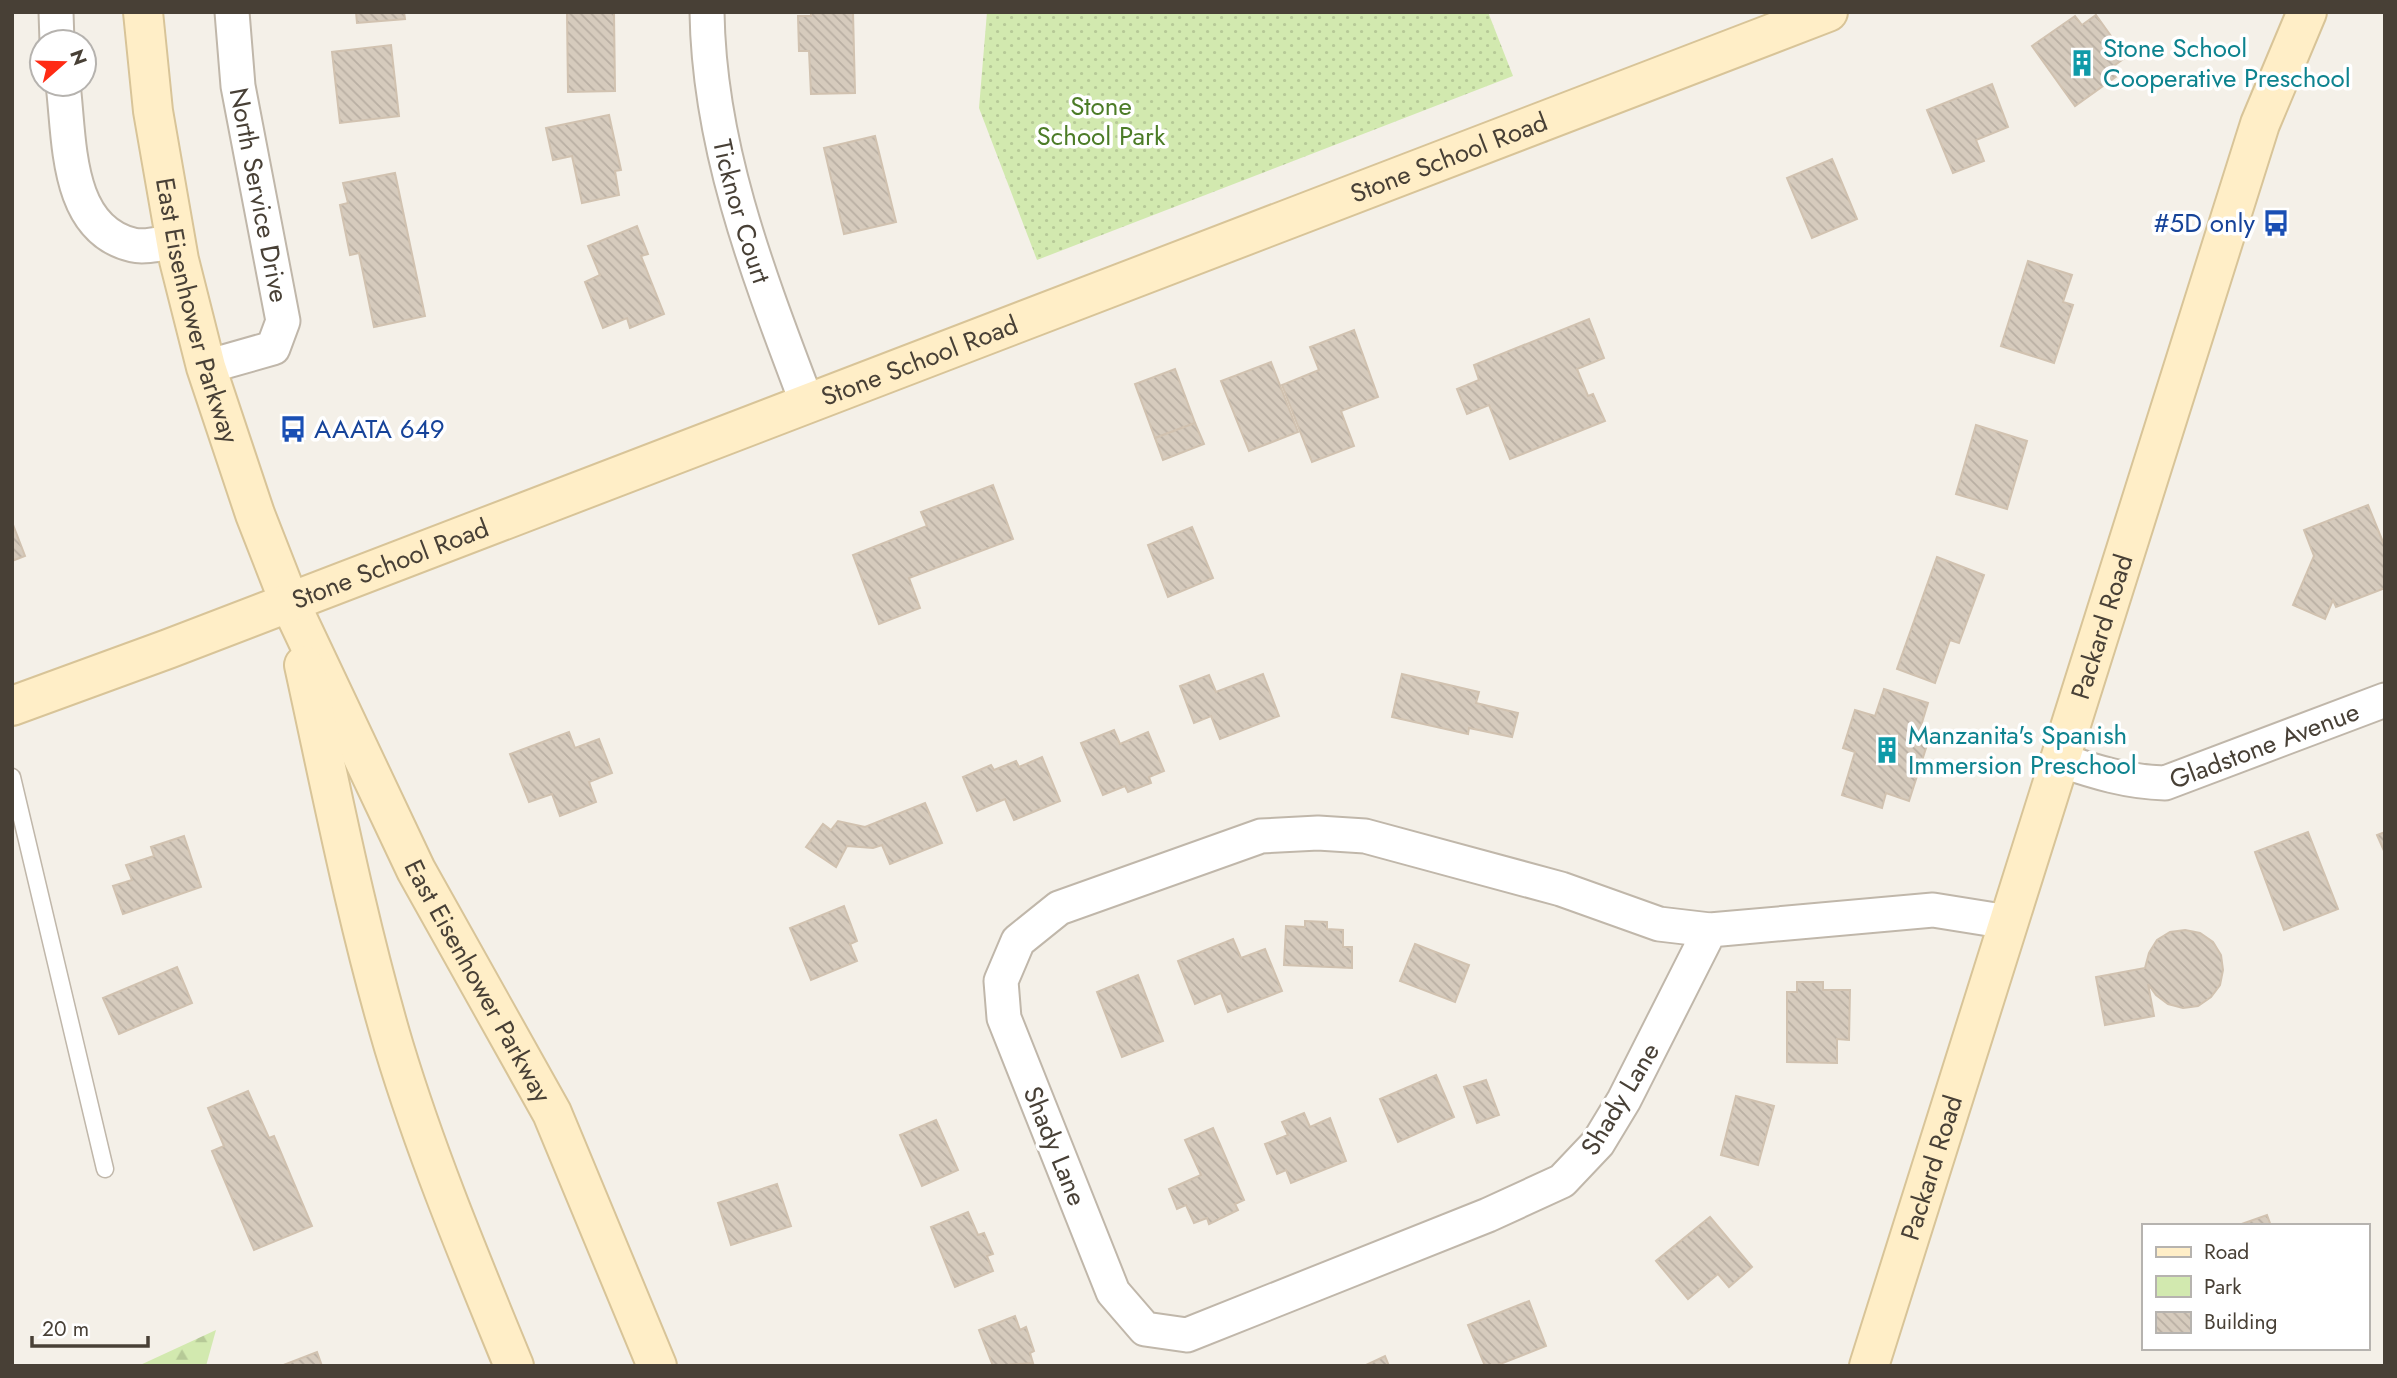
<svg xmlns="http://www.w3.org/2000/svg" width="2397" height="1378" font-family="Jost,sans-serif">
<defs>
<pattern id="green-dots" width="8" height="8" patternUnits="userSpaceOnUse" patternTransform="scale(1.75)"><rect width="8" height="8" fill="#d2e9af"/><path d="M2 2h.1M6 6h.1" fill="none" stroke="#b6c997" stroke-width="1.8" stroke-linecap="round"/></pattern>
<pattern id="forest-firs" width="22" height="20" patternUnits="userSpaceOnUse" patternTransform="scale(1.75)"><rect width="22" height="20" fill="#d2e9af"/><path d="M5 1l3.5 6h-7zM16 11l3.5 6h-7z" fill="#b6c997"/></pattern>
<pattern id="building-back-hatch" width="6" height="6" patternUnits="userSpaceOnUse" patternTransform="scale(1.75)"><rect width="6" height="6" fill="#d6cbbd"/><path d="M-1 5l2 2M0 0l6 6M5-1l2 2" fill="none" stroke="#b9afa3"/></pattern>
</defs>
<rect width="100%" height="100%" fill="#f4f0e8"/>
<path fill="url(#green-dots)" d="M987,12H1488L1513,76L1037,260L979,108Z"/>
<path fill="url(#forest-firs)" d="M216,1330L206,1366H138Z"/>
<g fill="url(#building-back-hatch)" stroke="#d1c2b0" stroke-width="2">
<path d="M356,12H404L405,19L357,23Z"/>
<path d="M567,12H614L615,91L568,92Z"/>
<path d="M811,12H853L855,93L811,94L809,51H799L798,16H811Z"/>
<path d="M2096,15L2126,57L2111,68L2117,76L2075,106L2032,46L2075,16L2082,25Z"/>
<path d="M391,45L399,116L340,123L332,52Z"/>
<path d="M1992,84L2008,127L1976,140L1984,161L1953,173L1927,110Z"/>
<path d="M609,115L621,170L615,171L619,195L582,203L572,156L553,160L546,128Z"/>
<path d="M875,136L896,222L844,234L824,148Z"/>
<path d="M1832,159L1857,219L1812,238L1787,178Z"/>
<path d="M395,173L425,316L374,327L359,253L350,255L340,205L348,203L343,183Z"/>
<path d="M637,226L648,254L641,256L664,314L630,328L627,318L603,328L585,282L600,275L588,246Z"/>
<path d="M2028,261L2072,275L2063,302L2073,305L2054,363L2001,346Z"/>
<path d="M1589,319L1604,358L1577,369L1588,396L1593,394L1605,421L1510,459L1489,405L1467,414L1457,389L1479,380L1474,365Z"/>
<path d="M1354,330L1378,397L1341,411L1354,446L1312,462L1282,385L1319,370L1310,347Z"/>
<path d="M1271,362L1298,432L1249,451L1221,381Z"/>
<path d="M1175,369L1195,423L1155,438L1135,384Z"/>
<path d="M1195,423L1204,444L1163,460L1155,438Z"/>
<path d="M1976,425L2027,441L2007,509L1956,494Z"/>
<path d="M993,485L1013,539L909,578L920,608L879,624L853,555L927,526L921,512Z"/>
<path d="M2368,505L2385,547V588L2336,607L2333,600L2325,619L2293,605L2314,556L2304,530Z"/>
<path d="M12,522L25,556L12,561Z"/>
<path d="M1192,527L1213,578L1168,597L1148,545Z"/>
<path d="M1937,557L1984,575L1959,643L1950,640L1935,683L1897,669Z"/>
<path d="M1263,674L1279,716L1220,739L1211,716L1194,723L1180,686L1209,675L1216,692Z"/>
<path d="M1402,674L1479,692L1476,703L1518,713L1512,737L1469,728L1468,734L1392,717Z"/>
<path d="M1884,689L1928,703L1916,742L1927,745L1909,801L1886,793L1882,808L1842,795L1855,752L1843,748L1855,710L1875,716Z"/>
<path d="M1114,730L1120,744L1148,732L1164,771L1149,777L1151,783L1128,792L1125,786L1103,795L1081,743Z"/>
<path d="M569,732L575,748L599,739L612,773L589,782L596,802L560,816L552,794L529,802L510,754Z"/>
<path d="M1042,757L1060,801L1014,820L1005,799L977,811L963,777L991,765L994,770L1016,761L1019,767Z"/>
<path d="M925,803L942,843L890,864L882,845L873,848L847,846L836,867L806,847L823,824L831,830L838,821L865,827Z"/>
<path d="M2308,832L2338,909L2284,930L2255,852Z"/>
<path d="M2385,832V853L2377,835Z"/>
<path d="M184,836L201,887L123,914L113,886L132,880L126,865L154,856L151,847Z"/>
<path d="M844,906L857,941L850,944L857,961L811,980L790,928Z"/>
<path d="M1305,921L1327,922V929L1343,930V947H1352V968L1284,965L1286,926L1305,927Z"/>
<path d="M2185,930L2200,933L2213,942L2221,955L2223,970L2220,985L2211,997L2198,1006L2183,1008L2168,1004L2156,995L2148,984L2154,1016L2105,1025L2096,977L2145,968L2149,953L2157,940L2170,932Z"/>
<path d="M1233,939L1241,958L1265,949L1282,991L1228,1012L1221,993L1195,1004L1178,961Z"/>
<path d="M1415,944L1469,965L1455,1002L1400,981Z"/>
<path d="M177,967L192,1003L119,1034L103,998Z"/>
<path d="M1138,975L1163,1041L1122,1057L1097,992Z"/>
<path d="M1797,982H1823V990H1850L1849,1040L1837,1039V1063L1787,1062V992H1797Z"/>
<path d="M1436,1075L1454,1117L1398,1142L1380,1099Z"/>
<path d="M1486,1080L1499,1115L1477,1123L1464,1087Z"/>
<path d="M248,1091L269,1138L274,1136L312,1226L254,1250L212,1151L224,1146L208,1108Z"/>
<path d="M1736,1096L1774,1106L1758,1165L1721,1155Z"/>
<path d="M1304,1113L1310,1127L1330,1118L1346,1161L1291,1183L1286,1170L1277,1174L1265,1144L1288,1135L1282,1122Z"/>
<path d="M936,1120L958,1170L922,1186L900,1135Z"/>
<path d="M1213,1128L1244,1200L1235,1204L1238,1210L1209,1224L1207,1218L1194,1223L1186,1205L1177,1209L1169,1189L1201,1175L1185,1140Z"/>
<path d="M777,1184L791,1226L731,1245L718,1203Z"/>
<path d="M968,1212L978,1235L984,1233L993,1254L987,1256L993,1271L955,1287L931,1227Z"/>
<path d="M2267,1215L2271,1226H2236Z"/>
<path d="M1710,1217L1752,1267L1729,1287L1718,1274L1688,1299L1656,1261Z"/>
<path d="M1529,1301L1546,1346L1495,1366H1485L1468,1325Z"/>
<path d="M1015,1316L1020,1330L1026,1327L1034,1351L1030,1353L1033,1363L993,1366L979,1330Z"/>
<path d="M317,1352L322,1366H281Z"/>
<path d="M1385,1356L1389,1366H1364Z"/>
</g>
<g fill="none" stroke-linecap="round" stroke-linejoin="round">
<defs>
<path id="service" d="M12,777L105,1169"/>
<g id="minor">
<path d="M56,12L57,42"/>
<path id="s1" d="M707,12C709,149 759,276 807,403"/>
<path d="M63,84C70,140 65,229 133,245C145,248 163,243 176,241"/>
<path d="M206,367L273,348L283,321L238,86L232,12"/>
<path id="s2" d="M2060,760C2095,772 2128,782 2165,783L2385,700"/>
<path d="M1710,930L1624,1100L1598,1143L1562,1181L1488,1215L1187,1335L1145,1329L1113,1292L1004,1018L1001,981L1018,941L1059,908L1261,836L1318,833L1365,836L1561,889L1659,924L1710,930L1933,910L2008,922"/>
</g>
<g id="secondary">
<path id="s3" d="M143,12L153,111L179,260L206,367L255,514L289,601L416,870L552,1113L657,1366"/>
<path d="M304,665C332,793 357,922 394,1047C427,1156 471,1261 514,1366"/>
<path id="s4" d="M12,706L168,649L1828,12"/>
<path id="s5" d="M1869,1366L2260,124L2307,12"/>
</g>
</defs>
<use href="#service" stroke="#c0b7aa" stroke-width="19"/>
<use href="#minor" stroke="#c0b7aa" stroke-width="37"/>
<use href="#secondary" stroke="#d8c498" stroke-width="42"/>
<use href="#service" stroke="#fff" stroke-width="16"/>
<use href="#minor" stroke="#fff" stroke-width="33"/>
<use href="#secondary" stroke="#ffeec7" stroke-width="38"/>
</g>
<defs>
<symbol id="building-bare" viewBox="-9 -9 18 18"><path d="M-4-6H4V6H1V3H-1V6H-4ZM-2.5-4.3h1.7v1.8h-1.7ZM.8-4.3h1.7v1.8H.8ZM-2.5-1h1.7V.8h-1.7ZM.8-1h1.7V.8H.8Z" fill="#0f9aa8" stroke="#fff" stroke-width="2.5" paint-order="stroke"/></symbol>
<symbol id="bus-bare" viewBox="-9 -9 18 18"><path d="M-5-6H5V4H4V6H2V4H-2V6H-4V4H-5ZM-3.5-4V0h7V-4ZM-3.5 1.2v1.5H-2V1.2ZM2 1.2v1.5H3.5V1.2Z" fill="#1a4fb4" stroke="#fff" stroke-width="2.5" paint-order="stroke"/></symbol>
</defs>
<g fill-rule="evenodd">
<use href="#building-bare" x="2063" y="44" width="38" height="38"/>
<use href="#bus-bare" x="2257" y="204" width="38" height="38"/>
<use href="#bus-bare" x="274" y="410" width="38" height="38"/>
<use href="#building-bare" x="1868" y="731" width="38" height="38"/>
</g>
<g text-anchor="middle" stroke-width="7" stroke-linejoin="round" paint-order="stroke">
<g font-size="26" fill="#0d838f" stroke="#fff" text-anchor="start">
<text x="2103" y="57">Stone School<tspan x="2103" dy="30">Cooperative Preschool</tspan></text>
<text x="1908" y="744">Manzanita's Spanish<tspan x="1908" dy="30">Immersion Preschool</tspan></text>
</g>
<g font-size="26" fill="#4c7c27" stroke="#fff">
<text x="1101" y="115">Stone<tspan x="1101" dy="30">School Park</tspan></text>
</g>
<g font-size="26" fill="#484036" stroke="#fff">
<text dy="9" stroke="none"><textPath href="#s4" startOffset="1538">Stone School Road</textPath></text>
<text transform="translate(259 195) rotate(79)" y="9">North Service Drive</text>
<text dy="9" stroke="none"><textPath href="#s1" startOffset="203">Ticknor Court</textPath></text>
<text dy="9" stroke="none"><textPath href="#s3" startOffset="304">East Eisenhower Parkway</textPath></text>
<text dy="9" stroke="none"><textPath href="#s4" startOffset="971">Stone School Road</textPath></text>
<text dy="9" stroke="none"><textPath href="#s4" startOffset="404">Stone School Road</textPath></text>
<text dy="9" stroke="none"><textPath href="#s5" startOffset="775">Packard Road</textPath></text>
<text dy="9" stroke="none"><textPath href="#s2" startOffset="214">Gladstone Avenue</textPath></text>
<text dy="9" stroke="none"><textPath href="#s3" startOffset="1034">East Eisenhower Parkway</textPath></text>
<text transform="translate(1620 1099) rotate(-59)" y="9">Shady Lane</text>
<text transform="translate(1055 1146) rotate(68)" y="9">Shady Lane</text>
<text dy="9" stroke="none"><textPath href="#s5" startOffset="208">Packard Road</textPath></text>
</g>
<g font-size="26" fill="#164399" stroke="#fff" text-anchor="end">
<text x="2255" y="232">#5D only</text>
<text x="314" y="438" text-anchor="start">AAATA 649</text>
</g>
</g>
<rect width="2397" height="1378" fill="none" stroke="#484036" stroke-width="28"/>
<rect x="2142" y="1224" width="228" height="126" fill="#ffffff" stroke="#b6b3af" stroke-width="2"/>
<rect x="2156" y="1247" width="35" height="10" fill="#ffeec7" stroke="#b6b3af" stroke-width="2"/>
<text x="2204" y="1259" font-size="21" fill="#484036">Road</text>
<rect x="2156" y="1276" width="35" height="21" fill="#d2e9af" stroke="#b6b3af" stroke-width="2"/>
<text x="2204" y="1294" font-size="21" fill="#484036">Park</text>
<rect x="2156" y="1312" width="35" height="21" fill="url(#building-back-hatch)" stroke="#b6b3af" stroke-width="2"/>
<text x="2204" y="1329" font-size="21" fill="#484036">Building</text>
<g transform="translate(63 63) rotate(70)"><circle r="33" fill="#ffffff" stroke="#b6b3af" stroke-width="2"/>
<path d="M0-5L12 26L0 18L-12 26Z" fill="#ff2b14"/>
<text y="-10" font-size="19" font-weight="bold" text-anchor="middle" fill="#484036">N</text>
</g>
<path d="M32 1336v10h116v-10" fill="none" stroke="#484036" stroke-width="3.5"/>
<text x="42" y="1336" font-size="21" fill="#484036" stroke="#ffffff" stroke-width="5" paint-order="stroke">20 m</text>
</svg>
